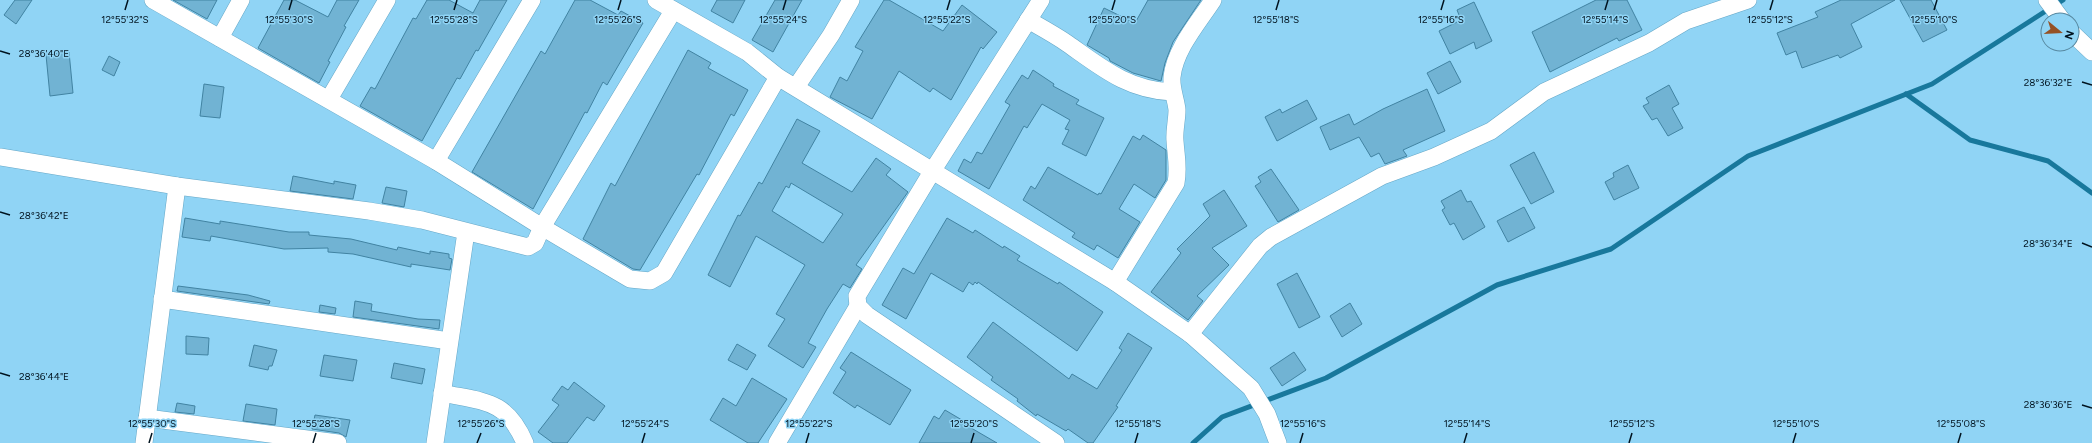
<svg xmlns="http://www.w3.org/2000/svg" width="2092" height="443" font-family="Figtree,sans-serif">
<rect width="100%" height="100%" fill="#90d4f5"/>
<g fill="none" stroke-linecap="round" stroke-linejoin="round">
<g stroke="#18789c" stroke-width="5">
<path d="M1906,94L1970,140L2048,161L2092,193"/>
<path d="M1193,443L1222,417L1326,378L1497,285L1611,249L1748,156L1932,84L2063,0"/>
</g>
</g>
<g fill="#71b3d3" stroke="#4183a2" fill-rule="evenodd">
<path d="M15,0H32L16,24L4,15Z"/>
<path d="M173,0H217L207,19Z"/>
<path d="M284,0H295L328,17L337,0H359L344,26L346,27L328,61L330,62L319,83L258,48Z"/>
<path d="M427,0H449L473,13L480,0H507L478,51L476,50L460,79L457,78L422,141L360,106L371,87L375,89L413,18L416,19Z"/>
<path d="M575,0H590L618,15L621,11L643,23L607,85L603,82L587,113L585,112L533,209L472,172L541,51L545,54Z"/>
<path d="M717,0H745L733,23L711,11Z"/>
<path d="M775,0H802L773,52L752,40Z"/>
<path d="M884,0H889L943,31L962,5L997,32L983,49L981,47L951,100L933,88L930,92L899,71L872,119L830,97L840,77L847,81L863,51L855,47Z"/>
<path d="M1148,0H1201L1173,42L1165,63L1161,81L1133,73L1110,61L1109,58L1087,45L1104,8L1135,23Z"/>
<path d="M1596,0H1627L1642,30L1619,41L1617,38L1550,72L1532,32Z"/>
<path d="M1841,0H1895L1851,24L1862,47L1840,58L1838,55L1802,68L1796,51L1786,55L1777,33L1818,17L1815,12Z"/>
<path d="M1900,0H1931L1947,30L1923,42Z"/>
<path d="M1474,2L1492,41L1476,49L1474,42L1450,54L1439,31L1461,20L1457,10Z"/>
<path d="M688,50L711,63L708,68L748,90L734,116L731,114L699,175L697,174L640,270L633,269L583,239L611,183L615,186Z"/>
<path d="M69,52L73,93L50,96L46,55Z"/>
<path d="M109,56L120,62L114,76L102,70Z"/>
<path d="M1450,61L1461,82L1438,94L1427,73Z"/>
<path d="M1033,70L1054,84L1053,86L1079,100L1076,104L1104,118L1086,156L1062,144L1069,130L1065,129L1070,120L1042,104L1027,128L1024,126L989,189L958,171L964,159L971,163L977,152L982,154L1010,105L1005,102L1022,75L1028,79Z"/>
<path d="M204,84L224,87L220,118L200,116Z"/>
<path d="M1669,85L1679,104L1672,108L1683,128L1668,136L1657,118L1652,120L1643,106L1649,103L1646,98Z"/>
<path d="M1427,89L1445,131L1403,150L1407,156L1385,164L1379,153L1371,157L1359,137L1330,150L1320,127L1349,114L1354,125L1383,109Z"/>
<path d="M1307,100L1317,119L1277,141L1265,117L1280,109L1282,113Z"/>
<path d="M797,119L820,131L802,163L852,192L876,158L891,169L886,175L908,192L856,265L862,269L850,288L843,284L827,309L808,343L816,347L803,368L768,346L785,319L776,314L805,265L756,236L730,287L708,275L738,215L740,216L759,182L762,184ZM791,183L843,214L823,243L772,211L786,186L789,188Z"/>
<path d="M1143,135L1166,150V180L1155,198L1134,184L1119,209L1140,222L1118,258L1097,245L1094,250L1072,237L1075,233L1023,200L1031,186L1035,189L1048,167L1098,195L1099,193L1101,194L1133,136L1140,140Z"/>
<path d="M1534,152L1554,192L1531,204L1510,165Z"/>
<path d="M1628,165L1639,188L1614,200L1605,182L1614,177L1613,173Z"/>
<path d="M1271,169L1299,210L1278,222L1255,186L1261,182L1258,177Z"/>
<path d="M293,176L334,184V181L356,185L353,199L290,191Z"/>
<path d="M386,187L407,191L404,207L382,203Z"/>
<path d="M1224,190L1247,226L1212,248L1229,265L1197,296L1203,301L1188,320L1151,292L1181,253L1177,249L1210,216L1203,204Z"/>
<path d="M1461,190L1467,202L1471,201L1485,227L1463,240L1454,223L1450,225L1442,210L1445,208L1441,201Z"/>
<path d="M1524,207L1535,228L1508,242L1497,221Z"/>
<path d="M185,218L220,224V221L289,232H309V235L351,239L397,250L398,247L430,254V251L449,254V258L452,259L450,270L411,264V267L353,254L328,252V248L284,249L211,236L210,241L182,237Z"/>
<path d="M947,218L973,233L975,230L1003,248L1004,246L1020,256L1017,260L1058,284L1059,282L1103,312L1077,351L978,282L977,284L975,282L973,285L969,282L963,292L931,273L906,319L882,305L903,268L914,274Z"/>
<path d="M1297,273L1320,317L1299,328L1277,284Z"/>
<path d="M178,286L248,295L270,301L269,304L177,291Z"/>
<path d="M355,301L372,304L371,311L418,319L440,320L439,329L353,317Z"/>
<path d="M1350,303L1362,324L1342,337L1330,316Z"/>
<path d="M320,305L336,308L335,314L319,312Z"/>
<path d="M993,322L1069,379L1072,374L1097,389L1122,350L1119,348L1128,333L1152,348L1116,406L1118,407L1093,443H1088L1068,429L1066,431L1037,414L1036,416L1017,401L1018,399L991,380L993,377L967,357Z"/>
<path d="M186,336L209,338L208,355L186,354Z"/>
<path d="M737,344L756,355L747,370L728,360Z"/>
<path d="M254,345L277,350L272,366H269L268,370L249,366Z"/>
<path d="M851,352L911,390L890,425L857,405L855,408L833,393L846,372L840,368Z"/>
<path d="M1294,352L1306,370L1282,386L1270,368Z"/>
<path d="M324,355L357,360L353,381L320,376Z"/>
<path d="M394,363L425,369L422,384L391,378Z"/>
<path d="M752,378L787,399L758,443H748L710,420L723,398L736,406Z"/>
<path d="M574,382L605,406L594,421L587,417L567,443H553L538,432L559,405L552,400L562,386L568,390Z"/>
<path d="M177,403L195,406L194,414L175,412Z"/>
<path d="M246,404L277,409L275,425L243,421Z"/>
<path d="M945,410L967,423L966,425L997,443H919L934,416L939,419Z"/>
<path d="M315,415L350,420L346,437L339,433L312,429Z"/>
</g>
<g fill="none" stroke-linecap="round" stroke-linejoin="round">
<defs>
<g id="street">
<path d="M153,0L436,161L542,227L630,279L650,281L664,273L778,77"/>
<path d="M656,0L747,52L778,77L1115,282L1190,334L1251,388L1267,414L1278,443"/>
<path d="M1041,0L933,170L857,296L858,306L867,315L1056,443"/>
<path d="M2047,0L2062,20"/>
<path d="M1028,20C1042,28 1055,35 1068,44C1102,68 1128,90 1172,92"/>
<path d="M2072,33L2092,52"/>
<path d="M220,38L241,0"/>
<path d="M796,87L831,35L851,0"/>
<path d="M329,99L387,0"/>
<path d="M0,157L177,186L369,211L422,220L528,247L535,243L542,227L673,11"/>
<path d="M436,161L532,0"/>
<path d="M1115,282L1176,183C1179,166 1176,157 1175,141C1174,131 1177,120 1177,110C1176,99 1171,89 1172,77C1175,49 1198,23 1213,0"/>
<path d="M162,299L449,341"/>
<path d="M1190,334L1260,246L1271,237L1382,176L1434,157L1491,131L1544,92L1649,43L1686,21L1748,0"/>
<path d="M442,393C484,402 506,399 525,443"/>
<path d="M147,418L338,443"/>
<path d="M144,443L177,186"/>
<path d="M435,443L466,232"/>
<path d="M777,443L858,306"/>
</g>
</defs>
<use href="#street" stroke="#65a7c7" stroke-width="18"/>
<use href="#street" stroke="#fff" stroke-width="17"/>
</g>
<path fill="none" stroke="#00131f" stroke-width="1.5" d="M125,10L128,0M289,10L292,0M454,10L457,0M618,10L621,0M783,10L786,0M947,10L950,0M1112,10L1115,0M1276,10L1279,0M1441,10L1444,0M1605,10L1608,0M1770,10L1773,0M1934,10L1937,0M0,51L10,54M2082,82L2092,85M0,212L10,215M2082,243L2092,247M0,373L10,376M2082,405L2092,408M149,443L152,433M313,443L316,433M477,443L481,433M642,443L645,433M806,443L809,433M971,443L974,433M1135,443L1138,433M1300,443L1303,433M1464,443L1467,433M1629,443L1632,433M1793,443L1796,433M1958,443L1961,433"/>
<g font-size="10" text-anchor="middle" fill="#00131f" stroke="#90d4f5" stroke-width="3" stroke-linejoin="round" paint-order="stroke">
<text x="125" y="23">12°55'32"S</text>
<text x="289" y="23">12°55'30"S</text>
<text x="454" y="23">12°55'28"S</text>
<text x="618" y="23">12°55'26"S</text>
<text x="783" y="23">12°55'24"S</text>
<text x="947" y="23">12°55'22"S</text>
<text x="1112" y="23">12°55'20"S</text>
<text x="1276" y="23">12°55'18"S</text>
<text x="1441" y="23">12°55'16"S</text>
<text x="1605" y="23">12°55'14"S</text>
<text x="1770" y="23">12°55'12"S</text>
<text x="1934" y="23">12°55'10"S</text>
<text x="44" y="57">28°36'40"E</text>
<text x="2048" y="86">28°36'32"E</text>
<text x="44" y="219">28°36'42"E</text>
<text x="2048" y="247">28°36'34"E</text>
<text x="44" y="380">28°36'44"E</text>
<text x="2048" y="408">28°36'36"E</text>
<text x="152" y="427">12°55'30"S</text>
<text x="316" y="427">12°55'28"S</text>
<text x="481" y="427">12°55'26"S</text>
<text x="645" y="427">12°55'24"S</text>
<text x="809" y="427">12°55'22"S</text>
<text x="974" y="427">12°55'20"S</text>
<text x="1138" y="427">12°55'18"S</text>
<text x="1303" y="427">12°55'16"S</text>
<text x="1467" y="427">12°55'14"S</text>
<text x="1632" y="427">12°55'12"S</text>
<text x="1796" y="427">12°55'10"S</text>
<text x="1961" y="427">12°55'08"S</text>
</g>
<g transform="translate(2060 32) rotate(108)"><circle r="19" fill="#90d4f5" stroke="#56879f"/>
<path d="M0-3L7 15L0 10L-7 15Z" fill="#955125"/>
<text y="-6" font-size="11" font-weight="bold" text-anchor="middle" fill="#00131f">N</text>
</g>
</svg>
